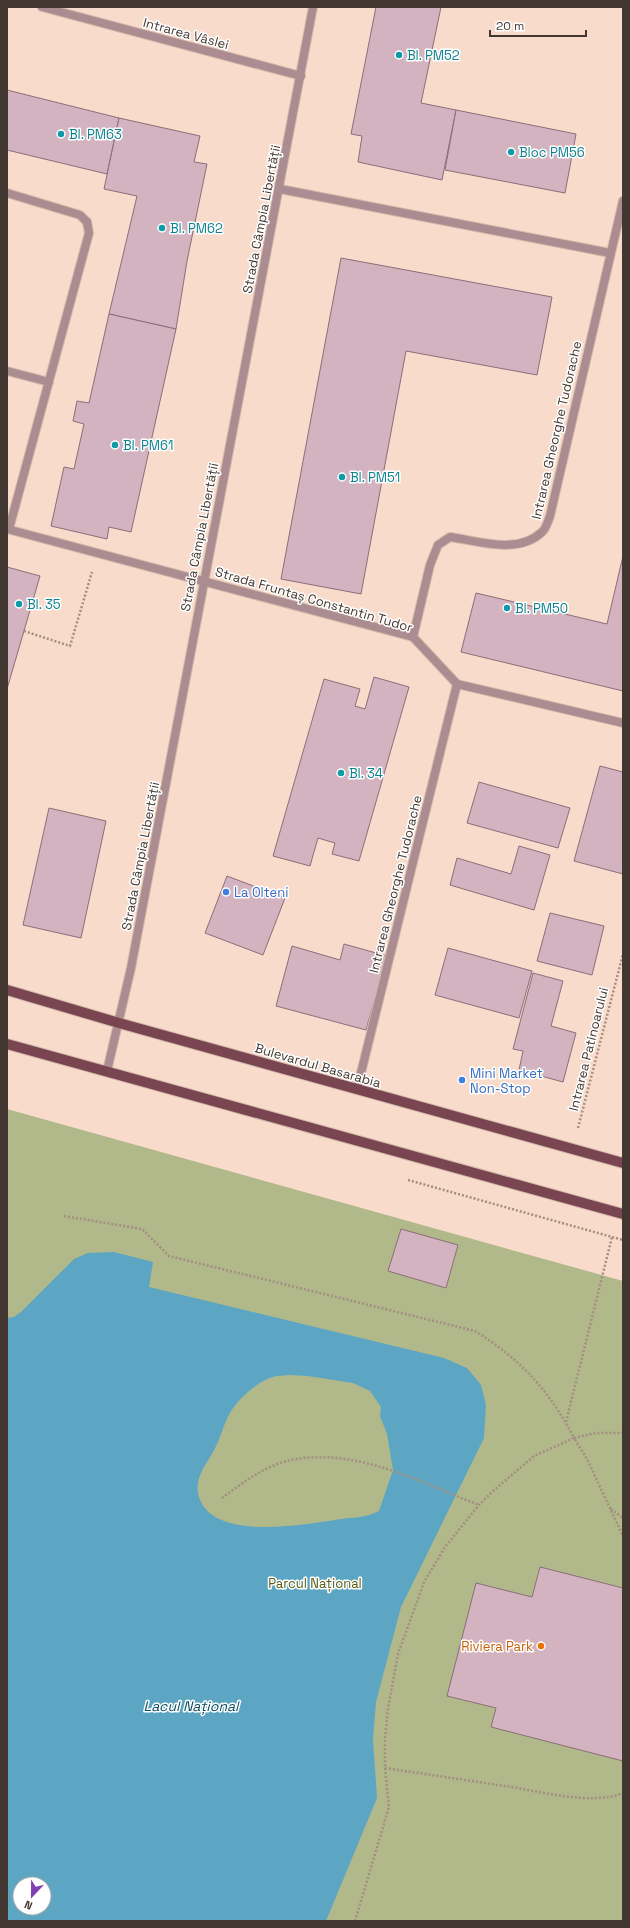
<svg xmlns="http://www.w3.org/2000/svg" width="630" height="1928" font-family="'Space Grotesk',sans-serif">
<rect width="100%" height="100%" fill="#f8dbca"/>
<path fill="#b1b88a" fill-rule="evenodd" d="M7,1109L623,1281V1921H7ZM20,1884H44V1908H20Z"/>
<path fill="#5ca6c3" fill-rule="evenodd" d="M114,1252L153,1262L149,1287L444,1358L467,1368L481,1385L486,1405L484,1438L401,1607L376,1702L373,1739L377,1798L326,1921H7V1318L14,1317L21,1312L74,1259L88,1253ZM288,1375L308,1376L353,1383L370,1391L381,1407L380,1416L387,1434L393,1470L379,1511C365,1518 356,1517 341,1519C308,1524 220,1541 201,1502C191,1481 205,1467 214,1450C221,1438 223,1425 230,1413C237,1400 258,1381 273,1377C278,1375 283,1376 288,1375ZM20,1884H44V1908H20Z"/>
<g fill="#d2b3bf" stroke="#8b6e79">
<path d="M376,7H441L421,103L456,110L442,180L358,162L362,136L351,134Z"/>
<path d="M7,90L119,118L107,174L7,150Z"/>
<path d="M456,110L576,134L565,193L445,170Z"/>
<path d="M119,118L200,136L194,162L207,164L187,261L176,329L109,314L137,196L104,189Z"/>
<path d="M341,258L552,297L537,375L406,351L361,594L281,579Z"/>
<path d="M109,314L176,329L131,532L109,527L107,539L51,526L64,467L74,469L84,424L73,421L77,401L89,403Z"/>
<path d="M623,556V691L461,652L476,593L607,624Z"/>
<path d="M7,567L40,576L7,689Z"/>
<path d="M374,677L409,687L359,861L332,854L335,843L318,838L310,866L273,856L324,679L360,689L355,706L365,709Z"/>
<path d="M600,766L623,772V874L574,861Z"/>
<path d="M479,782L570,808L558,848L467,823Z"/>
<path d="M49,808L106,821L81,938L23,925Z"/>
<path d="M519,846L550,855L534,910L450,885L457,858L511,874Z"/>
<path d="M227,876L285,898L263,955L205,933Z"/>
<path d="M550,913L604,926L592,975L537,961Z"/>
<path d="M344,944L387,956L366,1030L276,1006L292,946L340,960Z"/>
<path d="M448,948L532,971L519,1018L435,995Z"/>
<path d="M533,973L563,981L551,1026L576,1033L563,1082L519,1070L523,1051L513,1049Z"/>
<path d="M401,1229L458,1245L446,1288L388,1271Z"/>
<path d="M540,1567L623,1588V1761L491,1727L496,1708L447,1696L476,1583L532,1597Z"/>
</g>
<g fill="none" stroke-linecap="round" stroke-linejoin="round">
<defs>
<g id="service">
<path d="M7,371L49,382"/>
<path d="M9,529L89,233L87,222"/>
</g>
<g id="minor">
<path d="M42,7L301,76"/>
<path d="M280,189L610,253"/>
<path d="M7,193L80,215L87,222"/>
<path d="M7,529L413,637L457,684L623,723"/>
<path d="M413,637L430,565L438,545L450,537C479,541 518,555 542,532C546,529 548,521 550,516L623,201"/>
<path d="M357,1089L457,684"/>
</g>
<path id="tertiary" d="M107,1071L131,968L313,7"/>
<g id="primary">
<path d="M7,990L119,1023L623,1163"/>
<path d="M7,1044L623,1214"/>
</g>
</defs>
<use href="#service" stroke="#d4baab" stroke-width="10"/>
<use href="#minor" stroke="#d4baab" stroke-width="10"/>
<use href="#tertiary" stroke="#d4baab" stroke-width="10"/>
<use href="#primary" stroke="#d4baab" stroke-width="12"/>
<g stroke="#a38e82" stroke-width="2.5" stroke-dasharray="2 2" stroke-linecap="butt">
<path d="M24,631L70,646L92,572"/>
<path d="M578,1128L623,954"/>
<path d="M408,1180L623,1240"/>
<path d="M64,1216L142,1229L169,1256L475,1331C519,1358 550,1391 574,1438L596,1433H623"/>
<path d="M566,1422L612,1237"/>
<path d="M222,1498C241,1484 263,1467 287,1461C353,1445 419,1482 479,1505"/>
<path d="M611,1509L623,1518"/>
<path d="M385,1768C425,1774 465,1780 505,1786C539,1791 592,1806 623,1793"/>
<path d="M355,1921L389,1807L385,1768V1739L388,1708L398,1654L424,1582L445,1547L479,1505L492,1492L534,1456L574,1438L587,1459L623,1536"/>
</g>
<use href="#service" stroke="#ab8c91" stroke-width="8"/>
<use href="#minor" stroke="#ab8c91" stroke-width="8"/>
<use href="#tertiary" stroke="#ab8c91" stroke-width="8"/>
<use href="#primary" stroke="#794551" stroke-width="10"/>
</g>
<g fill="#0f9aa8" stroke="#fff" stroke-width="1.5">
<circle cx="399" cy="55" r="4"/>
<circle cx="61" cy="134" r="4"/>
<circle cx="511" cy="152" r="4"/>
<circle cx="162" cy="228" r="4"/>
<circle cx="115" cy="445" r="4"/>
<circle cx="342" cy="477" r="4"/>
<circle cx="19" cy="604" r="4"/>
<circle cx="507" cy="608" r="4"/>
<circle cx="341" cy="773" r="4"/>
</g>
<g fill="#3f7fe0" stroke="#fff" stroke-width="1.5">
<circle cx="226" cy="892" r="4"/>
<circle cx="462" cy="1080" r="4"/>
</g>
<circle fill="#e8710a" stroke="#fff" stroke-width="1.5" cx="541" cy="1646" r="4"/>
<g text-anchor="middle" stroke-width="3" stroke-linejoin="round" paint-order="stroke">
<g font-size="13" fill="#423730" stroke="#fff">
<text transform="translate(186 33) rotate(15)" y="5">Intrarea Vâslei</text>
<text transform="translate(261 219) rotate(-79)" y="5">Strada Câmpia Libertății</text>
<text transform="translate(556 430) rotate(-77)" y="5">Intrarea Gheorghe Tudorache</text>
<text transform="translate(199 537) rotate(-79)" y="5">Strada Câmpia Libertății</text>
<text transform="translate(314 599) rotate(16)" y="5">Strada Fruntaș Constantin Tudor</text>
<text transform="translate(140 856) rotate(-79)" y="5">Strada Câmpia Libertății</text>
<text transform="translate(395 884) rotate(-76)" y="5">Intrarea Gheorghe Tudorache</text>
<text transform="translate(588 1049) rotate(-76)" y="5">Intrarea Patinoarului</text>
<text transform="translate(318 1065) rotate(16)" y="5">Bulevardul Basarabia</text>
</g>
<g font-size="13" fill="#0d838f" stroke="#fff" text-anchor="start">
<text x="407" y="60">Bl. PM52</text>
<text x="69" y="139">Bl. PM63</text>
<text x="519" y="157">Bloc PM56</text>
<text x="170" y="233">Bl. PM62</text>
<text x="123" y="450">Bl. PM61</text>
<text x="350" y="482">Bl. PM51</text>
<text x="27" y="609">Bl. 35</text>
<text x="515" y="613">Bl. PM50</text>
<text x="349" y="778">Bl. 34</text>
</g>
<g font-size="13" fill="#366cbe" stroke="#fff" text-anchor="start">
<text x="234" y="897">La Olteni</text>
<text x="470" y="1078">Mini Market<tspan x="470" dy="15">Non-Stop</tspan></text>
</g>
<g font-size="13" fill="#565d16" stroke="#fff">
<text x="315" y="1588">Parcul Național</text>
</g>
<g font-size="13" fill="#c56008" stroke="#fff" text-anchor="end">
<text x="533" y="1651">Riviera Park</text>
</g>
<g font-size="14" font-style="italic" fill="#0b4b60" stroke="#fff">
<text x="191" y="1711">Lacul Național</text>
</g>
</g>
<rect width="630" height="1928" fill="none" stroke="#423730" stroke-width="16"/>
<g transform="translate(32 1896) rotate(202)"><circle r="19" fill="#ffffff" stroke="#b3afac"/>
<path d="M0-3L7 15L0 10L-7 15Z" fill="#8440b3"/>
<text y="-6" font-size="11" font-weight="bold" text-anchor="middle" fill="#423730">N</text>
</g>
<path d="M490 30v6h96v-6" fill="none" stroke="#423730" stroke-width="2"/>
<text x="496" y="30" font-size="12" fill="#423730" stroke="#ffffff" stroke-width="3" paint-order="stroke">20 m</text>
</svg>
